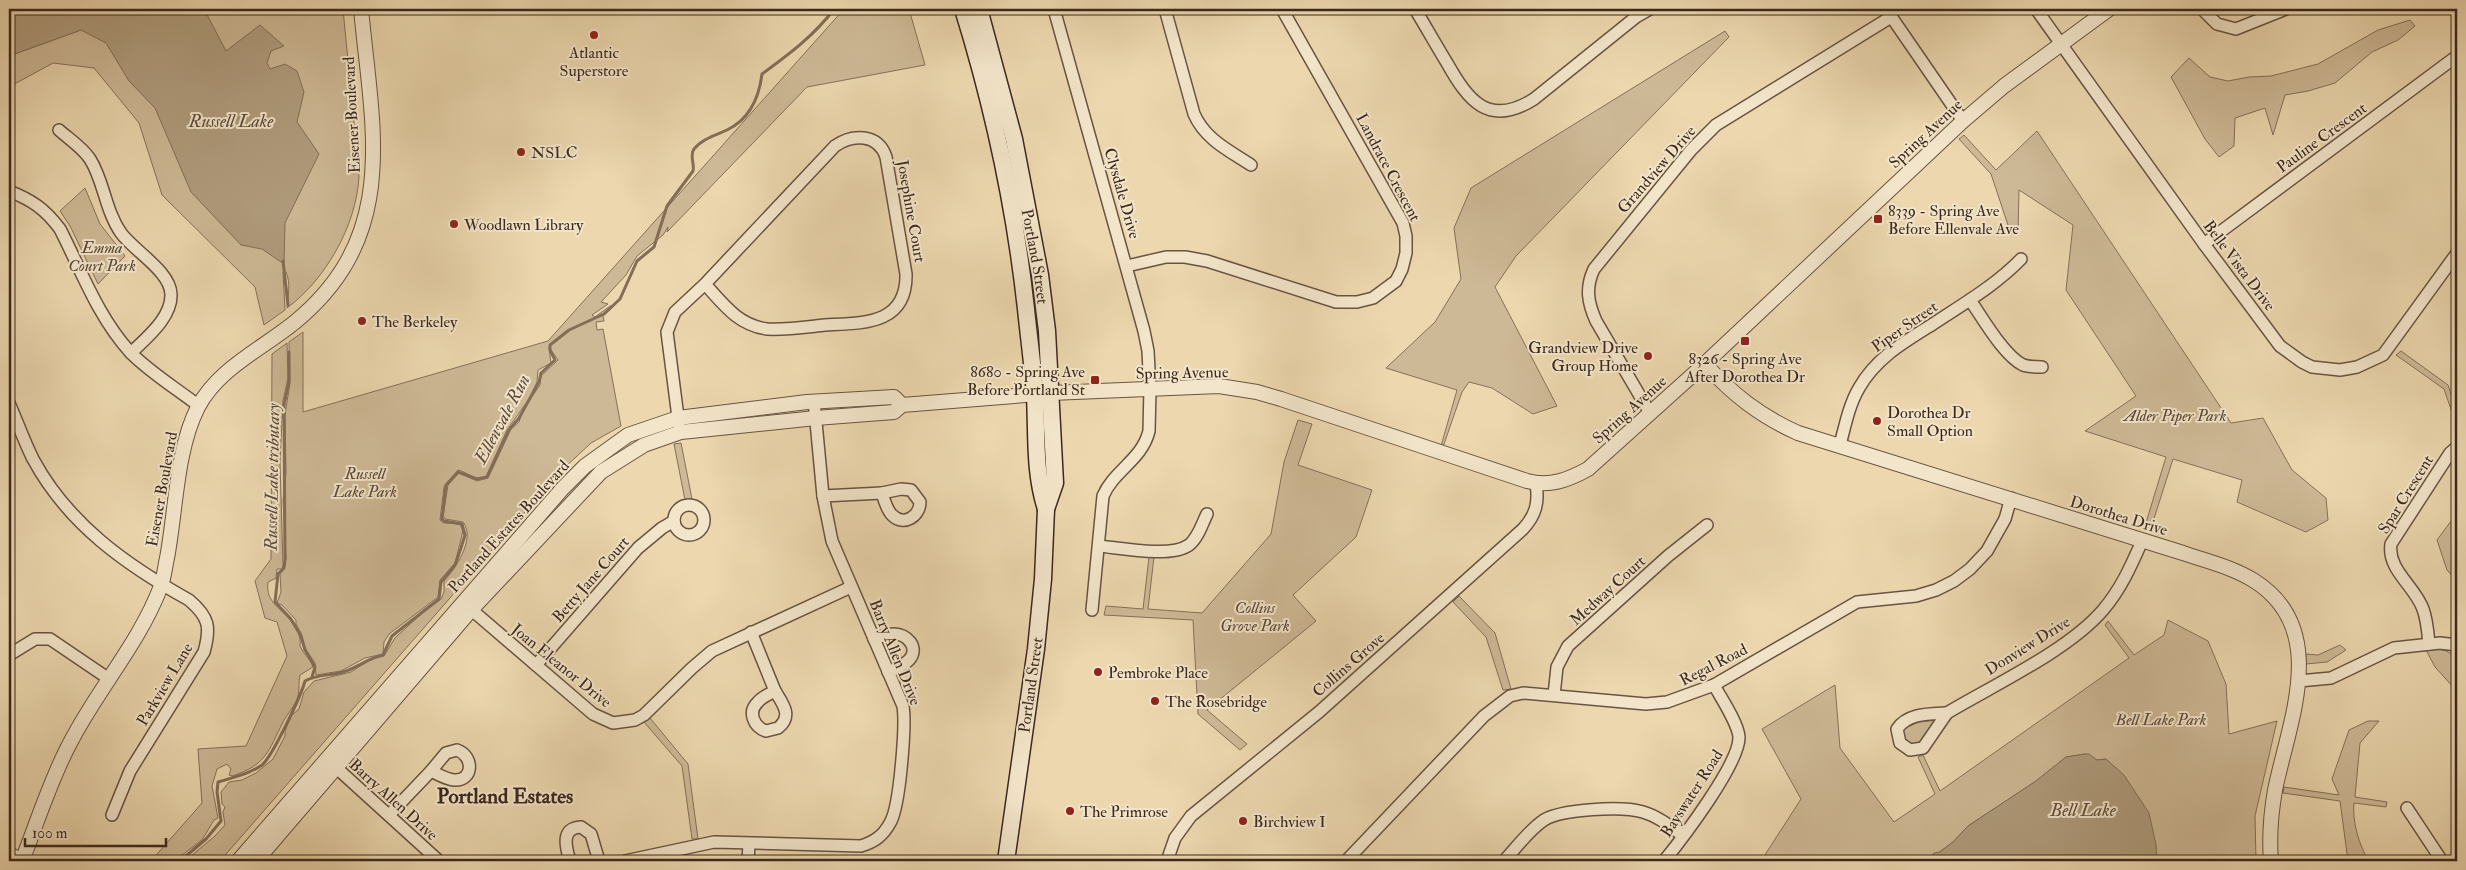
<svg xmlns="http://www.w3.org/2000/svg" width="2466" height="870" font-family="'IM FELL Double Pica',serif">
<rect width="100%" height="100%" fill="#ecd7ae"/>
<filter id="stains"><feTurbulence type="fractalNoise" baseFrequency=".004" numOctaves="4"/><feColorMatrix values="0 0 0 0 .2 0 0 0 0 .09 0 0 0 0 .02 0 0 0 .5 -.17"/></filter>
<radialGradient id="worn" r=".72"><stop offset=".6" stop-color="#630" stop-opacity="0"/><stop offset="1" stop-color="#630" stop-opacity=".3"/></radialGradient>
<g fill="#ceb996" stroke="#85705a">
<path d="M199,9H343C347,47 350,85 354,123C355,141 359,159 359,177C356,226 326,279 287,308C288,296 291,283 286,272H283L285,310L264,325L255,287L162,195L139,123L94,68L53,63L9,87V56L81,30L246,84Z"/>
<path d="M844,9H909L925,65L807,87L667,232L668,227L663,235L637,256L626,275L601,302L608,304L592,315L595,317L610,306L615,305L603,316L604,321L596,322L597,330L603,329L621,426L591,443L561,471L220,861H185L215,836L225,825L223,812L225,807L222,804L221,792L229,782L242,780L256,773L273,759L285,736V731L291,716L299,709L304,692L314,681L351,672L371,659L384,656L395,638L422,613L441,599L444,592V581C455,569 476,539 463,522L445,519L443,516L448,485L459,473L477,481L488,478L511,429L519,422L523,410L540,385L541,376L558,360L549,347L551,363L538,370L537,382L529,399L507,430L486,477C474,482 468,472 458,470L444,487L440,520L444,523L460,524L463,531L455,563L440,580L438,597L389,634L384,642L383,654L365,658L341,671L316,675L315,663L305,648L301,633L296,624V620L282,605L277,603L281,592L280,574L284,569L286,558L283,500L286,472L285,415L290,383L289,342L303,332V412L548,341Z"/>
<path d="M2410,20L2415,26L2398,40L2372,52L2335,83L2308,91L2285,95L2273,135L2265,108L2235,118L2234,146L2219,157L2205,139L2171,77L2189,58L2210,77L2228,81L2249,77L2271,76L2318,64L2378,30Z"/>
<path d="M1725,31L1729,37L1516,256L1495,287L1557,406L1533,414L1492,388L1469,382L1462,392L1443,447L1441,446L1457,390L1386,368L1435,322L1461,279L1454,228L1471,188Z"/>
<path d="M2037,131L2231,423L2263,418L2292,470L2326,498L2328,520L2306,532L2237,502L2242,480L2173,459L2151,528L2145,526L2166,457L2085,431L2136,396L2066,290L2073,225L2019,190L2018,232L2011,234L1991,174L1959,139L1964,135L1996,170Z"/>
<path d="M85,188L100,224L125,256L98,284L70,226L60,211Z"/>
<path d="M287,343L288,378L283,401L280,462L283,565L282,569H277L276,578L268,582C265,604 283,608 292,623C295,627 300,635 300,640C301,644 299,644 301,648C304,655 311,659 313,667L300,675C298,683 300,688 298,696C296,705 287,714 283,722C268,752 266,765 232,776L229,775L231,769L227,764L217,769L212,786L218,818L214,820L202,840L174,861H151L202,803L198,749L246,746L287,656L277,622L265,618L255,581L271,559L272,354Z"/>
<path d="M2401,351L2448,385L2457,411V427L2444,389L2396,355Z"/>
<path d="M1298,420L1312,424L1298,465L1372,490L1356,537L1293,595L1316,621L1207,710L1247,744L1240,750L1198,714L1193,620L1104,615L1106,606L1143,609L1149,557H1154L1148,609L1202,613L1271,534L1284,462Z"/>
<path d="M681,443L692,499L685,500L674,444Z"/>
<path d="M2457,513V581L2447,570L2437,540Z"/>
<path d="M1459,596L1495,633L1511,689L1503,690L1486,637L1453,602Z"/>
<path d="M2168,620L2208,641L2226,684L2229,734L2277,721L2255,816L2256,861H2157L2135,794L2106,759L2097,760L2085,754L2066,757L2036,781L1968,826L1953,842L1927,861H1761L1801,799L1762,729L1835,685L1840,748L1894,822L1935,794L1918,757L1923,755L1940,791L2129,658L2105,625L2108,621L2134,655L2164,635Z"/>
<path d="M2340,645L2346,650L2327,662L2306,664V654L2318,655Z"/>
<path d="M2425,648L2444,650L2454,655L2457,668V687L2455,689L2435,667Z"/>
<path d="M650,718L688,764L698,839H692L682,766L644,722Z"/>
<path d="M1938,720L1923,740L1912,746L1902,738L1903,729L1919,722Z"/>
<path d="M2368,721H2379L2360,743L2355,797L2387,802L2386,807L2354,803C2352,821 2359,846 2369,861H2348L2340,801L2283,793L2284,787L2339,795L2332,779L2349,730Z"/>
</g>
<g fill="#b09c7d" stroke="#826e57">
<path d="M9,9H204L226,51L260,25L284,46L271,51L267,63L270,69L285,64L297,71L304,92L297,122L319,154L285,223L284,264L262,249L241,245L191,192L155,108L129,81L106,43L81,30L9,56Z"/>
<path d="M2085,754H2089L2097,760L2106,759L2124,775L2149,813L2156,845L2157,861H1927L1934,853L1940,852L1953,842L1968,826L2036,781L2066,757Z"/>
</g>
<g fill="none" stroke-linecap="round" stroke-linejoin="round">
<g stroke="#826e57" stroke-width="3">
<path d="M283,261L288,305"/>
<path d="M289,352V381L284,405L285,559L284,568L278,574L275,602L291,619L301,636L305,650L315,667L312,677"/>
<path d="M180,861L206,839L221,821L217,792L218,782C234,777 249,774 262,765C272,757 301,696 305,681C317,674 330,676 343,672C357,668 368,658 383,655L392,636L439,599L441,582L455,565L461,548L465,535L462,524L444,521L442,519L446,485L458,472L477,479L487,477L509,430L519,418L539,382L541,373L555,360L550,350V345L569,330L604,314L620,299L637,261L654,247L667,206L693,171C695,164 689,155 694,149C702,139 716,135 727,130C750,119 759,98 762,74C788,55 815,35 834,9"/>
</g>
<defs>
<g id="minor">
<path d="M1054,9L1144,331L1148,351L1150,389L1149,431C1142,460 1114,470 1103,496L1092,610"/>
<path d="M1165,9L1194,114C1205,139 1228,150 1251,165"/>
<path d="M1415,9C1426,27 1436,45 1447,63C1468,100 1488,128 1534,99L1636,17L1650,9"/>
<path d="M1886,9L1963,121"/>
<path d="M2036,9L2204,244L2280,346L2302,362L2312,367L2340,370L2357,367L2383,355L2457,253"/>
<path d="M2202,9L2217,24L2236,29L2286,9"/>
<path d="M59,130C69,139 82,147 90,159C104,181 105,210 121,233C134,251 170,271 171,294C172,318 146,338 131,353"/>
<path d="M9,191C32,200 45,209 60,229C81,270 98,317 130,352C148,371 177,389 199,406"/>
<path d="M2204,244L2457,56"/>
<path d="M1127,266L1166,257H1185L1207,261L1336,302H1357L1373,298L1396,281L1402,269L1406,253V236L1403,223L1282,9"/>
<path d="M1970,300C1982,317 2004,356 2023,365C2029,367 2036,367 2042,367"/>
<path d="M9,403C17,421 24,441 33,459C68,524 126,565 189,600C209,617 211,627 204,652L130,771L112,815"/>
<path d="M1650,413L1596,321C1588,303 1585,288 1594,269L1691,150L1716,125L1891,17"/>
<path d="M679,425L667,332L675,312L705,284C724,305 738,325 767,329C786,330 806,327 825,325C863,323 907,325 906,274L886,157C878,133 852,134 835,146L705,284"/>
<path d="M1840,445C1845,426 1849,405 1859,388C1876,358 1904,342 1933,324C1963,304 1996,285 2021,259"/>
<path d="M901,489L911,490L920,502C920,516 904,527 892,515C887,510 884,500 882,493Z"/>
<path d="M823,496L882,493"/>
<circle cx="689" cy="520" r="15"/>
<path d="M1099,546C1121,548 1171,558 1189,545C1198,538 1202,524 1207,514"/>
<path d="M466,605L593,714L613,723L635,720L644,715L692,668L712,651L851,587"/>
<path d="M751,632L775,691"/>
<path d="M874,639C880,637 887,634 893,634C907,633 920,648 909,660C903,666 895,669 888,672"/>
<path d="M2429,644C2428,633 2427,620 2423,609C2415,586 2387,570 2391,544L2450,453L2457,447"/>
<path d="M9,655L35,639H50L109,679"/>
<path d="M536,665L638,548L662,528L674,521"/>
<path d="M2299,681L2331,678L2394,648L2440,643L2457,645"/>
<path d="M775,691C783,704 793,716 778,728L766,731C754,727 747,712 758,702C762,697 769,694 775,691Z"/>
<path d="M1554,695L1557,667L1568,646L1668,556L1707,525"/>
<path d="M1947,713C1994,685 2069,650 2103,610C2121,589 2131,566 2142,541"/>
<path d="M1947,713L1923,748L1910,750L1900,743L1897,729C1908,713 1929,714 1947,713Z"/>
<path d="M457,750C474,756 474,781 454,780C445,779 438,774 431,771L446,753Z"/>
<path d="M330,762L439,861"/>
<path d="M2407,808L2442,861"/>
<path d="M389,815L431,771"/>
<path d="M570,861C566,848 560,828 581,827L591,834L599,861"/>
<path d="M625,861L714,842L861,846C874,842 883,836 890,823C900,807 906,725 903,706L832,541L823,496L814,401"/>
<path d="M748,861L749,844"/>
<path d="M1167,861L1175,838L1191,816L1319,712L1523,529C1536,515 1539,502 1536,484"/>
<path d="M1346,861L1484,716L1510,696L1523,693L1646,704L1667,702L1714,685L1857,602L1916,596L1936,590L1954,581L1970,569L1987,551L2005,519L2011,498"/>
<path d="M1504,861C1516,848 1529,830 1544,820C1562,809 1622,806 1643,812C1657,816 1670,826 1682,835"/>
<path d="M1664,861C1682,839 1740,763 1739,737C1738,723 1721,698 1714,685"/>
</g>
<g id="tertiary">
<path d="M1705,364C1732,394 1760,416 1798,433L2183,553C2206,561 2232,567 2253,580C2331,628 2289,721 2275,790C2271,813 2269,837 2271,861"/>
<path d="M9,854L22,861"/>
<path d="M22,861C37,823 50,781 69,745C96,691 139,644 161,586C164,577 165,567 167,558C176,511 176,450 198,407C219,368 262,349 295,322C401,235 372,128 361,9"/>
<path d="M238,861L563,488L585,466L628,435L678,418L807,402L894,397L902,405"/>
<path d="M256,861L471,610L601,472L644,445L681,432L816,418L894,412L902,405L1051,393L1219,386L1257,392L1281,399L1527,481C1550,487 1568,480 1588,469L1697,371L1963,121L2004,86L2109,9"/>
</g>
<g id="secondary">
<path d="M963,9C993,106 1015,208 1026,309C1029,338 1033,367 1035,396C1037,434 1034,472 1046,509"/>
<path id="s1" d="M979,9L1014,139L1040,275L1047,331L1055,483L1046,509L1043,579L1036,649L1006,861"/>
</g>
</defs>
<use href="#minor" stroke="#685443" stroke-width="14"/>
<use href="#tertiary" stroke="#685443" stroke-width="16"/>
<use href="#secondary" stroke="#3c281f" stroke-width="19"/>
<use href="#minor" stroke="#f3e5ca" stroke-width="11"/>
<use href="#tertiary" stroke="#f3e5ca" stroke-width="14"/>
<use href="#secondary" stroke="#f3e5ca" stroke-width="16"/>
</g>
<g fill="#8f2418" stroke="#f3e5ca" stroke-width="2">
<circle cx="594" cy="35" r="5"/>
<circle cx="521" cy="152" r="5"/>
<rect x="1873" y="214" width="10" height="10" rx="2.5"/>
<circle cx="454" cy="224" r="5"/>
<circle cx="362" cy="321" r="5"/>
<rect x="1740" y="336" width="10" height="10" rx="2.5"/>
<circle cx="1648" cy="356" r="5"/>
<rect x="1090" y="375" width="10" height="10" rx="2.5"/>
<circle cx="1877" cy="421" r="5"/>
<circle cx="1098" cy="672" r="5"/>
<circle cx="1155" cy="701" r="5"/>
<circle cx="1070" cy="811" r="5"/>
<circle cx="1243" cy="821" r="5"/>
</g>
<g text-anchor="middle" stroke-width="4" stroke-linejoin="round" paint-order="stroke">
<g font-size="16" fill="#3c281f" stroke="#f3e5ca" text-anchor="start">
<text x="594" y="58" text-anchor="middle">Atlantic<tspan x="594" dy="18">Superstore</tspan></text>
<text x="531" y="158">NSLC</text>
<text x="1888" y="216">8339 - Spring Ave<tspan x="1888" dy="18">Before Ellenvale Ave</tspan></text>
<text x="464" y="230">Woodlawn Library</text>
<text x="372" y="327">The Berkeley</text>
<text x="1638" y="353" text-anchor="end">Grandview Drive<tspan x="1638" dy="18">Group Home</tspan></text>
<text x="1745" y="364" text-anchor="middle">8326 - Spring Ave<tspan x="1745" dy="18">After Dorothea Dr</tspan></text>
<text x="1085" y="377" text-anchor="end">8680 - Spring Ave<tspan x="1085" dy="18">Before Portland St</tspan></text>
<text x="1887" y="418">Dorothea Dr<tspan x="1887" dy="18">Small Option</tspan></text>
<text x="1108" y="678">Pembroke Place</text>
<text x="1165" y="707">The Rosebridge</text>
<text x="1080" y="817">The Primrose</text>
<text x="1253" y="827">Birchview I</text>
</g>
<g font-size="16" fill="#3c281f" stroke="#f3e5ca">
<text transform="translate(351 115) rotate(-93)" y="6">Eisener Boulevard</text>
<text transform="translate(1925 133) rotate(-43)" y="6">Spring Avenue</text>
<text transform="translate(2321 137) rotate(-36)" y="6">Pauline Crescent</text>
<text transform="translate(1389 167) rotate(62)" y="6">Landrace Crescent</text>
<text transform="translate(1656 169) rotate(-49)" y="6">Grandview Drive</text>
<text transform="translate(1123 193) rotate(74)" y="6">Clysdale Drive</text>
<text transform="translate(912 211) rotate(80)" y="6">Josephine Court</text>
<text dy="6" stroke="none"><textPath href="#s1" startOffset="254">Portland Street</textPath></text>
<text transform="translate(2240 265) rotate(53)" y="6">Belle Vista Drive</text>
<text transform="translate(1904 326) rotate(-35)" y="6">Piper Street</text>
<text transform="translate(1182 372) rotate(-1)" y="6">Spring Avenue</text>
<text transform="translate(1629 409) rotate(-42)" y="6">Spring Avenue</text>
<text transform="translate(161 489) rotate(-80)" y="6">Eisener Boulevard</text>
<text transform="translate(2405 494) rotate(-58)" y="6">Spar Crescent</text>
<text transform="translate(2119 515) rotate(17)" y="6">Dorothea Drive</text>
<text transform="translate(508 526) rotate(-48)" y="6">Portland Estates Boulevard</text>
<text transform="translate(590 579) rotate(-49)" y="6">Betty Jane Court</text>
<text transform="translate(1607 590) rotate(-42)" y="6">Medway Court</text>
<text transform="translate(2027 645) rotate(-32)" y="6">Donview Drive</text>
<text transform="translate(896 652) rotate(68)" y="6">Barry Allen Drive</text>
<text transform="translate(1348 664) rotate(-41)" y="6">Collins Grove</text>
<text transform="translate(1713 664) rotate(-27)" y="6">Regal Road</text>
<text transform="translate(562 665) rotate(39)" y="6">Joan Eleanor Drive</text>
<text transform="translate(164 684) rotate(-59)" y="6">Parkview Lane</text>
<text transform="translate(1030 685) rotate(-82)" y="6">Portland Street</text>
<text transform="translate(1691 793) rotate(-57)" y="6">Bayswater Road</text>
<text transform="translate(394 799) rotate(42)" y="6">Barry Allen Drive</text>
</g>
<g font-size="16" font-style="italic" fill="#594537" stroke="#f3e5ca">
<text x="102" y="253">Emma<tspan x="102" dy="18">Court Park</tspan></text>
<text x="2175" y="421">Alder Piper Park</text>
<text x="365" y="479">Russell<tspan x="365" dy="18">Lake Park</tspan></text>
<text x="1255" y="613">Collins<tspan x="1255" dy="18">Grove Park</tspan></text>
<text x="2161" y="725">Bell Lake Park</text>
</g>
<g font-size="18" font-style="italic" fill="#5f4b3b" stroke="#f3e5ca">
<text x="231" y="127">Russell Lake</text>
<text transform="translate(502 419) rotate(-62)" y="6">Ellenvale Run</text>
<text transform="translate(272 477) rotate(-89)" y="6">Russell Lake tributary</text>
<text x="2083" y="816">Bell Lake</text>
</g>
<g font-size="21" font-weight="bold" fill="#3c281f" stroke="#f3e5ca">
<text x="505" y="803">Portland Estates</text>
</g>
</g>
<rect width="2466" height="870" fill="none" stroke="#ecd7ae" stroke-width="30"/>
<rect x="10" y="10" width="2446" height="850" fill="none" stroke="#3c281f" stroke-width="2.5"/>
<rect x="15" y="15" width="2436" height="840" fill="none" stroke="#3c281f"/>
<path d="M25 838v8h141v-8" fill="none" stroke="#3c281f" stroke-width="2.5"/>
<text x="32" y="838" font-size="15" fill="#3c281f" stroke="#f3e5ca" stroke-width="4" paint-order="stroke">100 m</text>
<rect width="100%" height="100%" filter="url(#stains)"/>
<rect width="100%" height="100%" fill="url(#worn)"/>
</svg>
